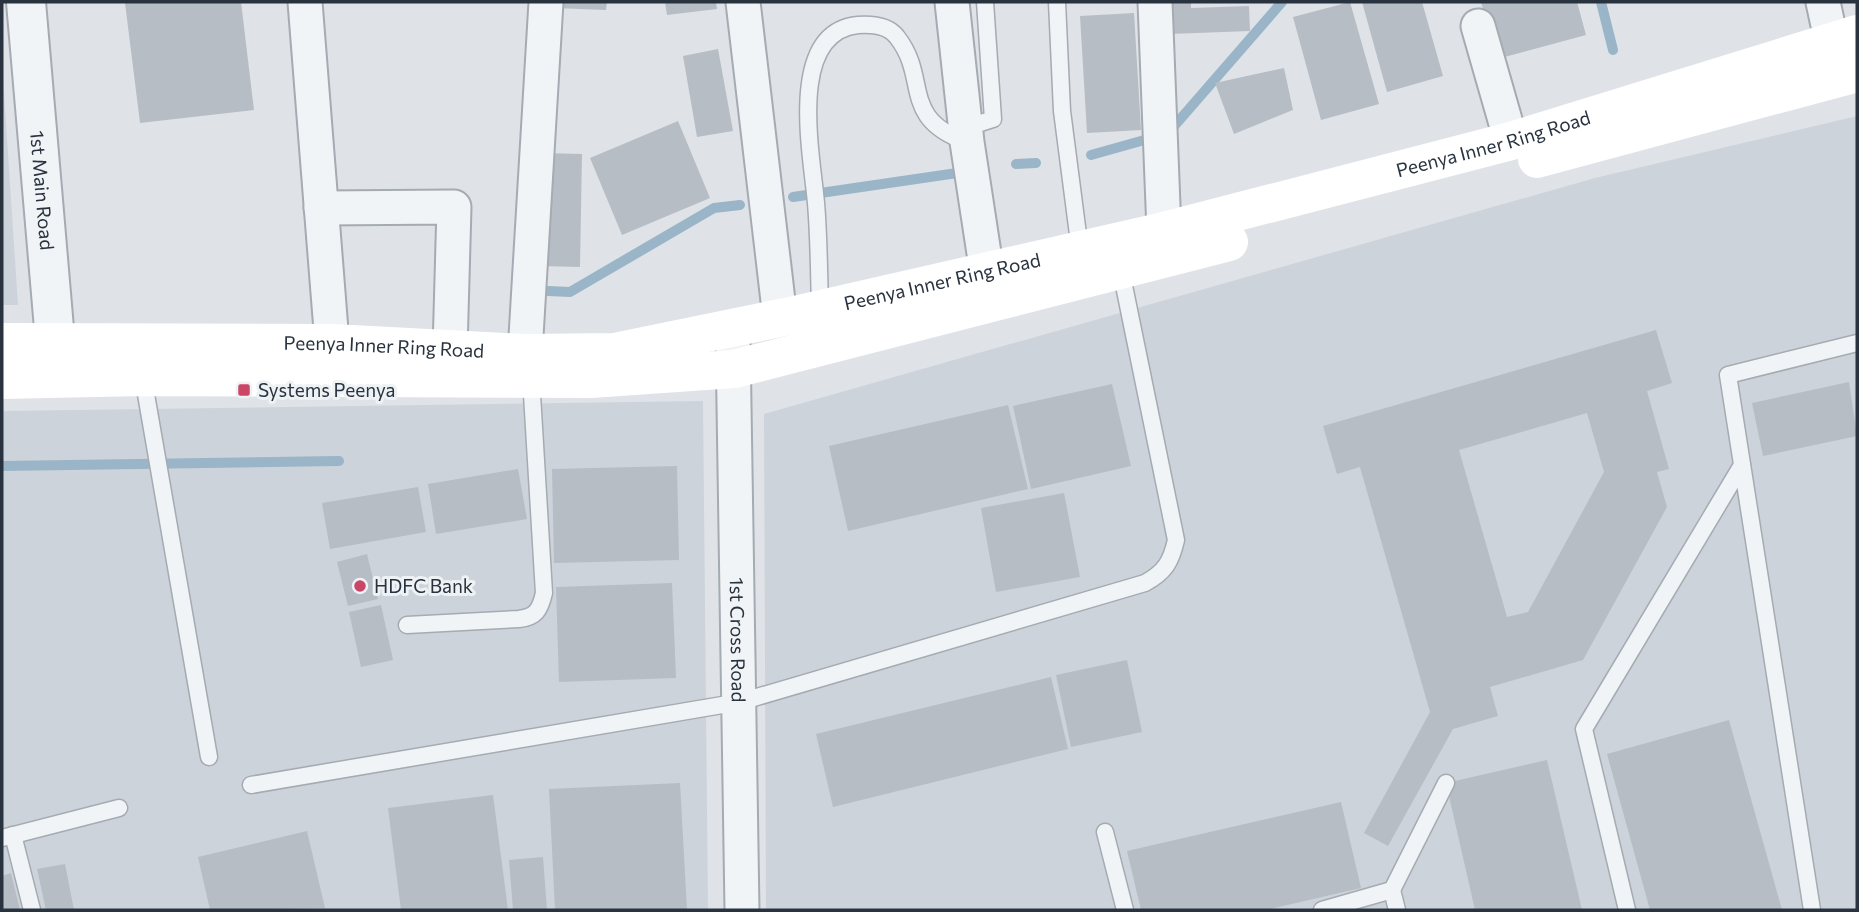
<svg xmlns="http://www.w3.org/2000/svg" width="1859" height="912" font-family="Commissioner,sans-serif">
<rect width="100%" height="100%" fill="#dfe3e8"/>
<g fill="#cdd3da">
<path d="M2,62L18,305H2Z"/>
<path d="M1857,116V910H766L764,414L1595,178Z"/>
<path d="M703,401L708,910H2V411Z"/>
</g>
<g fill="none" stroke-linecap="round" stroke-linejoin="round">
<g stroke="#9ab5c7" stroke-width="10">
<path d="M1601,2L1613,50"/>
<path d="M1169,132L1282,2"/>
<path d="M1091,155L1155,137"/>
<path d="M1016,164L1036,163"/>
<path d="M793,197L964,172"/>
<path d="M548,291L570,292L714,208L740,205"/>
<path d="M2,466L339,461"/>
</g>
</g>
<g fill="#b6bdc4" fill-rule="evenodd">
<path d="M241,2L254,110L140,123L125,3Z"/>
<path d="M555,2H607L606,10L555,8Z"/>
<path d="M665,2H716L717,9L667,15Z"/>
<path d="M1167,2H1191V8L1249,6L1250,31L1169,34Z"/>
<path d="M1350,2L1379,104L1321,120L1293,17Z"/>
<path d="M1362,2H1422L1443,76L1387,92Z"/>
<path d="M1481,2H1577L1586,35L1497,59Z"/>
<path d="M1134,13L1141,130L1087,133L1080,16Z"/>
<path d="M718,49L733,131L697,137L683,56Z"/>
<path d="M1284,68L1293,110L1234,134L1215,83Z"/>
<path d="M678,121L710,198L622,235L590,158Z"/>
<path d="M542,153L582,154L580,267L540,266Z"/>
<path d="M1656,330L1672,383L1647,391L1669,469L1657,472L1667,507L1583,660L1490,687L1498,716L1453,729L1388,846L1364,833L1430,712L1360,467L1337,474L1323,426ZM1587,413L1604,472L1528,612L1507,617L1459,450Z"/>
<path d="M1849,382L1857,436L1763,456L1752,403Z"/>
<path d="M1112,384L1131,466L1031,489L1013,406Z"/>
<path d="M1008,405L1028,489L848,531L829,446Z"/>
<path d="M677,466L679,560L554,563L552,469Z"/>
<path d="M518,469L527,519L436,534L428,484Z"/>
<path d="M418,487L426,532L330,549L322,503Z"/>
<path d="M1064,493L1080,577L996,592L981,508Z"/>
<path d="M367,554L378,599L348,606L337,562Z"/>
<path d="M672,583L676,678L559,682L556,587Z"/>
<path d="M381,605L393,660L361,667L349,612Z"/>
<path d="M1127,660L1142,732L1071,747L1056,675Z"/>
<path d="M1051,677L1068,749L833,807L816,734Z"/>
<path d="M1729,720L1782,910H1650L1607,754Z"/>
<path d="M1547,760L1582,910H1475L1446,783Z"/>
<path d="M680,783L687,910H555L549,789Z"/>
<path d="M493,795L508,910H401L388,808Z"/>
<path d="M1341,802L1361,888L1266,910H1141L1127,851Z"/>
<path d="M307,831L325,908L210,910L198,857Z"/>
<path d="M543,857L547,910H513L509,860Z"/>
<path d="M65,864L74,910H46L37,869Z"/>
<path d="M11,873L20,910H2V876Z"/>
</g>
<g fill="none" stroke-linecap="round" stroke-linejoin="round">
<defs>
<g id="service">
<path d="M1057,2L1062,111L1080,250"/>
<path d="M965,128L993,119L985,2"/>
<path d="M820,309C819,274 819,238 816,203C812,156 786,32 858,25C872,24 888,25 897,37C930,79 899,118 967,142"/>
<path d="M143,377L209,757"/>
<path d="M407,625L519,619C536,617 540,610 544,593L531,378"/>
<path d="M251,785L740,702L1145,583C1165,572 1171,562 1176,540L1121,271"/>
<path d="M1105,832L1125,910"/>
<path d="M13,835L32,910"/>
<path d="M2,838L119,808"/>
<path d="M1392,890L1397,910"/>
<path d="M1322,910L1392,890L1446,783"/>
<path d="M1627,910L1584,729L1742,465"/>
<path d="M1812,910L1728,375L1857,343"/>
</g>
<g id="minor">
<path d="M305,2L332,343"/>
<path d="M743,2L780,318"/>
<path d="M952,2L967,142L987,273"/>
<path d="M1155,2L1164,231"/>
<path d="M1823,2L1831,39"/>
<path d="M1478,26L1511,141"/>
<path d="M321,208L454,207L450,350"/>
<path id="s1" d="M733,342L742,910"/>
<path d="M525,353L546,2"/>
</g>
<g id="tertiary">
<path id="s2" d="M26,2L55,340V376"/>
</g>
</defs>
<use href="#service" stroke="#a4abb2" stroke-width="19"/>
<use href="#minor" stroke="#a4abb2" stroke-width="37"/>
<use href="#tertiary" stroke="#a4abb2" stroke-width="42"/>
<use href="#service" stroke="#f1f4f6" stroke-width="16"/>
<use href="#minor" stroke="#f1f4f6" stroke-width="33"/>
<use href="#tertiary" stroke="#f1f4f6" stroke-width="38"/>
<g stroke="#fff" stroke-width="38">
<path d="M1537,159L1857,73"/>
<path id="s3" d="M2,342L332,343L525,353L614,352L790,316L1164,231L1511,141L1857,34"/>
<path d="M2,380L143,377L591,379L734,369L1229,242"/>
</g>
</g>
<g fill="#cb4567" stroke="#eef2f5" stroke-width="2.5">
<rect x="237" y="383" width="14" height="14" rx="3.5"/>
<circle cx="360" cy="586" r="7"/>
</g>
<g text-anchor="middle" stroke-width="6" stroke-linejoin="round" paint-order="stroke">
<g font-size="19" fill="#28333f" stroke="#eef2f5">
<text dy="7" stroke="none"><textPath href="#s3" startOffset="1516">Peenya Inner Ring Road</textPath></text>
<text dy="7" stroke="none"><textPath href="#s2" startOffset="189">1st Main Road</textPath></text>
<text dy="7" stroke="none"><textPath href="#s3" startOffset="948">Peenya Inner Ring Road</textPath></text>
<text dy="7" stroke="none"><textPath href="#s3" startOffset="382">Peenya Inner Ring Road</textPath></text>
<text dy="7" stroke="none"><textPath href="#s1" startOffset="298">1st Cross Road</textPath></text>
</g>
<g font-size="19" fill="#28333f" stroke="#eef2f5" text-anchor="start">
<text x="258" y="397">Systems Peenya</text>
<text x="374" y="593">HDFC Bank</text>
</g>
</g>
<rect width="1859" height="912" fill="none" stroke="#28333f" stroke-width="7"/>
</svg>
